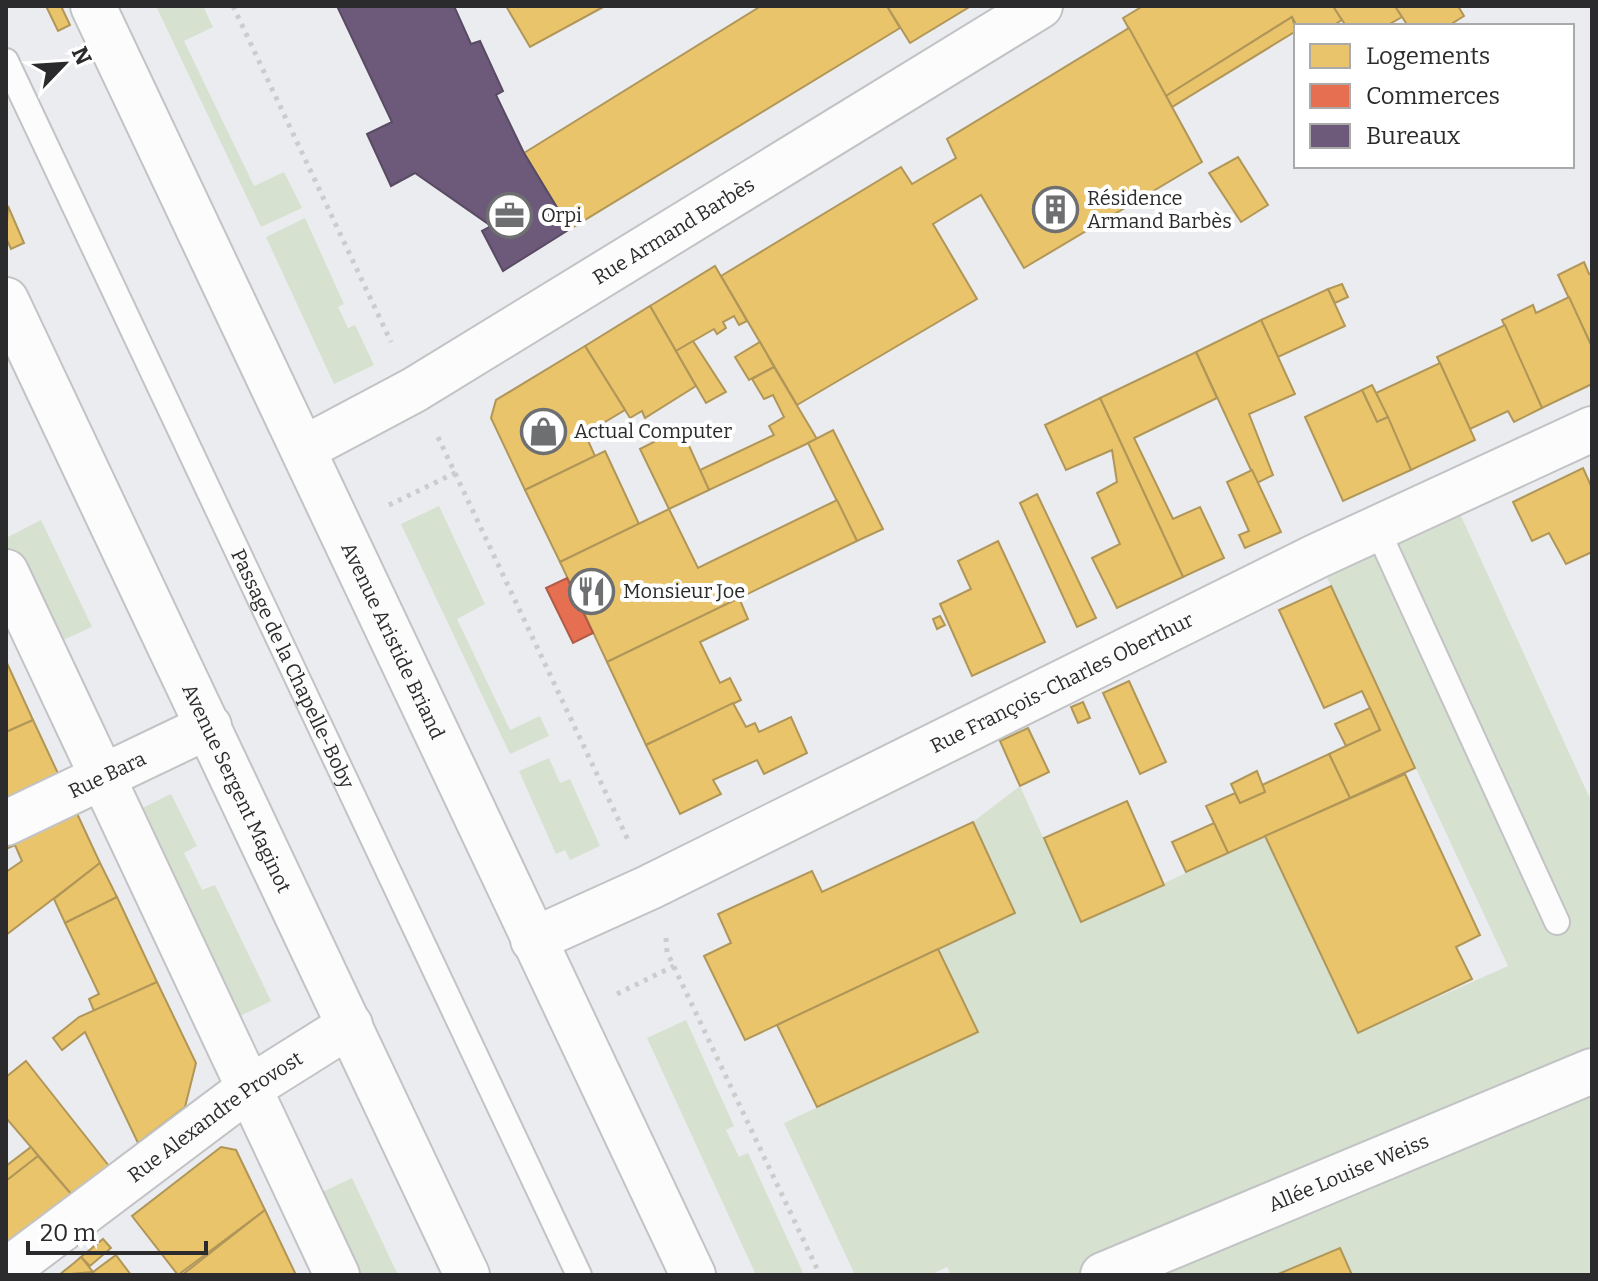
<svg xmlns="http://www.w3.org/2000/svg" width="1598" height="1281" font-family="Bitter,serif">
<rect width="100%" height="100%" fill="#ebecef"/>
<g fill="#d7e1d0">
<path d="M156,6H203L213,27L184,41L254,186L284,172L302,208L261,227Z"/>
<path d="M305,218L344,304L338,307L348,328L355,325L374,365L334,384L266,237Z"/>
<path d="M1451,494L1592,803V1275H1352L1339,1248L1276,1275H951L947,1267L930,1275H855L784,1123L978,1032L938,949L1015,913L973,822L1020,786L1081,922L1265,836L1358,1033L1508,966L1317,556Z"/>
<path d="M439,506L485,604L457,619L510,730L540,716L549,736L510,754L401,524Z"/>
<path d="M41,520L92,627L52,645L6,548V538Z"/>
<path d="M549,758L560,783L570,779L600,846L570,860L565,850L556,854L519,771Z"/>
<path d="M171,794L197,846L184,853L202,890L215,885L271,1001L232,1020L132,813Z"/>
<path d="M686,1020L734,1126L726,1130L739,1157L748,1153L804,1275H756L647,1038Z"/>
<path d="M352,1178L398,1275H349L312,1197Z"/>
</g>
<g fill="#e9c46a" stroke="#b09658" stroke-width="2">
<path d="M46,6H61L70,25L58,31Z"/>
<path d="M506,6H605L530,47Z"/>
<path d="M761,6H887L900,28L570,229L524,153Z"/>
<path d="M887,6H971L910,43Z"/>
<path d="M1143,6H1333L1342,20L1332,26H1297L1292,17L1166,96L1123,18Z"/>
<path d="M1333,6H1395L1402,17L1386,26H1346Z"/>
<path d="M1395,6H1458L1464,16L1448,26H1408Z"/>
<path d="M1292,17L1296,31L1172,107L1166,96Z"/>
<path d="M1129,28L1202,162L1024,268L981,195L933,224L977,299L797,405L721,276L901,167L912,184L956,158L947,139Z"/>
<path d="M1238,157L1268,205L1241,222L1209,173Z"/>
<path d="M8,206L24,243L11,249L6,238Z"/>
<path d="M1584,262L1589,274L1592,273V347L1558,275Z"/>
<path d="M715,266L747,321L739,325L734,316L723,322L726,328L717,334L714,329L676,351L650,306Z"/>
<path d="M1342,284L1348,297L1335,303L1328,289Z"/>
<path d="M1328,289L1345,326L1278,357L1261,320Z"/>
<path d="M1569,297L1592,347V384L1542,408L1502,320L1533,305L1536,313Z"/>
<path d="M650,306L696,386L645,418L642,411L630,418L585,346Z"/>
<path d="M1261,320L1295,394L1249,414L1273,475L1257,483L1196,352Z"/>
<path d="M1505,325L1542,408L1514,422L1508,411L1470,429L1437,357Z"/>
<path d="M693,341L726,392L706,403L676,351Z"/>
<path d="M760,342L774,367L749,380L735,357Z"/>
<path d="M585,346L625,410L585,434L595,456L525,490L491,418L496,400Z"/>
<path d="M1196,352L1217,398L1134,438L1173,519L1200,507L1224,558L1183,577L1100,398Z"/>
<path d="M1440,363L1475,440L1411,470L1376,393Z"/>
<path d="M774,367L817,439L709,490L700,470L774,435L769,426L784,417L773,395L764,399L752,379Z"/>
<path d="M1372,385L1388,417L1377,422L1362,390Z"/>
<path d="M1362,390L1377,422L1388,417L1411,470L1343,501L1305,417Z"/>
<path d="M1100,398L1183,577L1117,608L1092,558L1120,544L1097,493L1117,482L1112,450L1066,470L1045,425Z"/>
<path d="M681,428L709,490L669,509L640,449Z"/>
<path d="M833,430L883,529L857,541L808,443Z"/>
<path d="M605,451L639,524L560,562L525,490Z"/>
<path d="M1583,468L1592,488V552L1566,564L1549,533L1532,541L1513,502Z"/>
<path d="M1252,470L1281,532L1245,548L1239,535L1249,531L1227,482Z"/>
<path d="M1037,494L1096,618L1077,627L1020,503Z"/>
<path d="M837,500L857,541L607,662L560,562L669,509L698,568Z"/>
<path d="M998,541L1045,642L972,676L940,604L971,589L958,561Z"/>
<path d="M1331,586L1415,768L1350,798L1329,754L1380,730L1362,691L1324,708L1279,610Z"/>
<path d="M739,598L748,619L700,642L720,683L730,678L741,700L646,745L607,662Z"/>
<path d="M940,616L945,625L937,629L933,619Z"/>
<path d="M6,661L33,720L6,732Z"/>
<path d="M1129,681L1166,762L1140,774L1103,693Z"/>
<path d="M1083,702L1090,718L1078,723L1071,707Z"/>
<path d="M733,703L746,727L755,723L759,732L791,717L807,753L764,774L757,760L713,780L721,794L680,814L646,745Z"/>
<path d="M1370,708L1380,730L1346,746L1335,724Z"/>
<path d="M33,720L62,782L6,809V732Z"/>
<path d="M1028,728L1049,772L1020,786L1000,741Z"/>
<path d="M1329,754L1350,798L1228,853L1206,806L1235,793L1240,803L1265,792L1262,785Z"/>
<path d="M1257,771L1265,792L1240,803L1231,784Z"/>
<path d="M1405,774L1480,935L1456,947L1472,979L1358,1033L1265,836Z"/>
<path d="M1127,801L1164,885L1081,922L1044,838Z"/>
<path d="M73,805L100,863L6,935V872L22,861L15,845L6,849V837Z"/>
<path d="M973,822L1015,913L745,1040L704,956L731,943L718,914L812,871L822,892Z"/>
<path d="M1214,823L1228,853L1186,872L1172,842Z"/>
<path d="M100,863L117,897L65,923L54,899Z"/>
<path d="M117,897L157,982L94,1011L89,999L99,994L65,923Z"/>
<path d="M938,949L978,1032L817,1107L777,1025Z"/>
<path d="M157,982L196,1063L185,1107L138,1143L85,1032L62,1050L53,1038L79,1017Z"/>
<path d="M26,1061L109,1166L72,1195L6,1118V1077Z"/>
<path d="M31,1147L38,1156L6,1181V1166Z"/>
<path d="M221,1147L236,1150L265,1210L178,1275L132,1216Z"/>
<path d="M38,1156L72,1195L6,1246V1181Z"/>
<path d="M265,1210L296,1275H182Z"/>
<path d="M103,1239L111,1248L90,1266L81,1257Z"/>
<path d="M1340,1248L1352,1275H1276Z"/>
<path d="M116,1255L131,1275H90L93,1272Z"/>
<path d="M81,1257L93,1272L59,1275L74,1263Z"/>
</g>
<path fill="#e76f51" stroke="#af5b46" stroke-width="2" d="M567,578L593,633L573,643L546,588Z"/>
<path fill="#6d597a" stroke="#594b63" stroke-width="2" d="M337,6H454L471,44L480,41L503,91L496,95L524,153L570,229L503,271L482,231L491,226L415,173L391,186L367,134L392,122Z"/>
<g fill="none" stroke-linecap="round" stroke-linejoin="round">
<defs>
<g id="lane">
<path id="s1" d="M6,61L579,1275"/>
<path d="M1377,529L1557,922"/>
</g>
<g id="street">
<path id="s2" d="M305,448L414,390L1040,6"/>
<path d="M6,572L337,1275"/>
<path id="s3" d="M6,823L209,726"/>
<path id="s4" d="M533,940L650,887L1317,556L1592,429"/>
<path id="s5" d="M6,1271L248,1089L350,1025"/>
<path id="s6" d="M1103,1275L1592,1071"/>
</g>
<g id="primary">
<path id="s7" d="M93,6L693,1275"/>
<path id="s8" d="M6,300L467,1275"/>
</g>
</defs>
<use href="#lane" stroke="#c2c3c5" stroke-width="28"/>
<use href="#street" stroke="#c2c3c5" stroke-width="48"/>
<use href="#primary" stroke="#c2c3c5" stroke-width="48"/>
<g stroke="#ccccce" stroke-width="5" stroke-dasharray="4 6" stroke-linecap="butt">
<path d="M233,6L391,342"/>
<path d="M438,437L628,840"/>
<path d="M389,505L457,472"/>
<path d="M666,938L667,952L820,1275"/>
<path d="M617,994L674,966"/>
</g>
<use href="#lane" stroke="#fcfcfd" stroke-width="24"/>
<use href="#street" stroke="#fcfcfd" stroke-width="44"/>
<use href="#primary" stroke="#fcfcfd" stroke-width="44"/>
</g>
<defs>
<symbol id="building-ring" viewBox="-11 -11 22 22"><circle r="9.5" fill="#fff" stroke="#6e6f71" stroke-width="1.5"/><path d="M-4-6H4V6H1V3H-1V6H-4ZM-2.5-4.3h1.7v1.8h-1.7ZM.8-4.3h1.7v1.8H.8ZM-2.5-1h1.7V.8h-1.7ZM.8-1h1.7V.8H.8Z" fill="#6e6f71"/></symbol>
<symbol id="office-ring" viewBox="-11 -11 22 22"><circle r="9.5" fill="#fff" stroke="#6e6f71" stroke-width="1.5"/><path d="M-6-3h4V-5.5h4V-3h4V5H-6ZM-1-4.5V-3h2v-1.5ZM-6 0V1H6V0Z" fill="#6e6f71"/></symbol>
<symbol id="shop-ring" viewBox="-11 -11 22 22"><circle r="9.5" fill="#fff" stroke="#6e6f71" stroke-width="1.5"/><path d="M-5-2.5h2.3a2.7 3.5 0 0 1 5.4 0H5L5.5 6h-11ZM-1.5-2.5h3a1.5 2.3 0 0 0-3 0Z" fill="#6e6f71"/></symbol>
<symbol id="restaurant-ring" viewBox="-11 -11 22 22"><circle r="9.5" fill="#fff" stroke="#6e6f71" stroke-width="1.5"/><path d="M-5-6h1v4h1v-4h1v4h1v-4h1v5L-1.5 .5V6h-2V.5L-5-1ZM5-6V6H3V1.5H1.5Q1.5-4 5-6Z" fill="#6e6f71"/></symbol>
</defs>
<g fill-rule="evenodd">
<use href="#building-ring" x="1030" y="184" width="51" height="51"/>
<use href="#office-ring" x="484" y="190" width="51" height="51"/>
<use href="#shop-ring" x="518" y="406" width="51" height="51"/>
<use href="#restaurant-ring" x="566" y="566" width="51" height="51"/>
</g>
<g text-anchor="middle" stroke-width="8" stroke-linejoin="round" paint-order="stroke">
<g font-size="20" fill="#2b2b2d" stroke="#fff" text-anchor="start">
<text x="1087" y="205">Résidence<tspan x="1087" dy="23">Armand Barbès</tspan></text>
<text x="541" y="222">Orpi</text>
<text x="574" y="438">Actual Computer</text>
<text x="623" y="598">Monsieur Joe</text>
</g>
<g font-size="20" fill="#2b2b2d" stroke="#fff">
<text dy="7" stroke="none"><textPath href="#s2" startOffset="428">Rue Armand Barbès</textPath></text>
<text dy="7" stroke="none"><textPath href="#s7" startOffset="702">Avenue Aristide Briand</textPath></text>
<text dy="7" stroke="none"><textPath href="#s1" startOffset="672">Passage de la Chapelle-Boby</textPath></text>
<text dy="7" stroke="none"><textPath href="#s4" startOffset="588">Rue François-Charles Oberthur</textPath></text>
<text dy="7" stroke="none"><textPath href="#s3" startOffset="112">Rue Bara</textPath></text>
<text dy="7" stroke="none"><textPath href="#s8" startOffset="540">Avenue Sergent Maginot</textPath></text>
<text dy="7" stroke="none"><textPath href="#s5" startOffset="260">Rue Alexandre Provost</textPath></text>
<text dy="7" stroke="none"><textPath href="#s6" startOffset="266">Allée Louise Weiss</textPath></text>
</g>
</g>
<rect width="1598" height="1281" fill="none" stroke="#2b2b2d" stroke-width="16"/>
<rect x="1294" y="24" width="280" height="144" fill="#ffffff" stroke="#aaaaab" stroke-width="2"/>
<rect x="1310" y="44" width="40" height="24" fill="#e9c46a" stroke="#aaaaab" stroke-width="2"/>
<text x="1366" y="64" font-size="24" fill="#2b2b2d">Logements</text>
<rect x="1310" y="84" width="40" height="24" fill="#e76f51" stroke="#aaaaab" stroke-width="2"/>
<text x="1366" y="104" font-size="24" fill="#2b2b2d">Commerces</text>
<rect x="1310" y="124" width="40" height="24" fill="#6d597a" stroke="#aaaaab" stroke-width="2"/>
<text x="1366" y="144" font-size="24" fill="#2b2b2d">Bureaux</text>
<g transform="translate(64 64) rotate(65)" stroke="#ffffff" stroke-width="6" paint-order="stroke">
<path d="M0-6L14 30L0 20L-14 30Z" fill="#2b2b2d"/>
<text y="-12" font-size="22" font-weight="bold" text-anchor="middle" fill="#2b2b2d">N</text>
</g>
<path d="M28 1241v12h178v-12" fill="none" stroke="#2b2b2d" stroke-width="4"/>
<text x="40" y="1241" font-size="24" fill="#2b2b2d" stroke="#ffffff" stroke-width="6" paint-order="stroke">20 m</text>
</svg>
